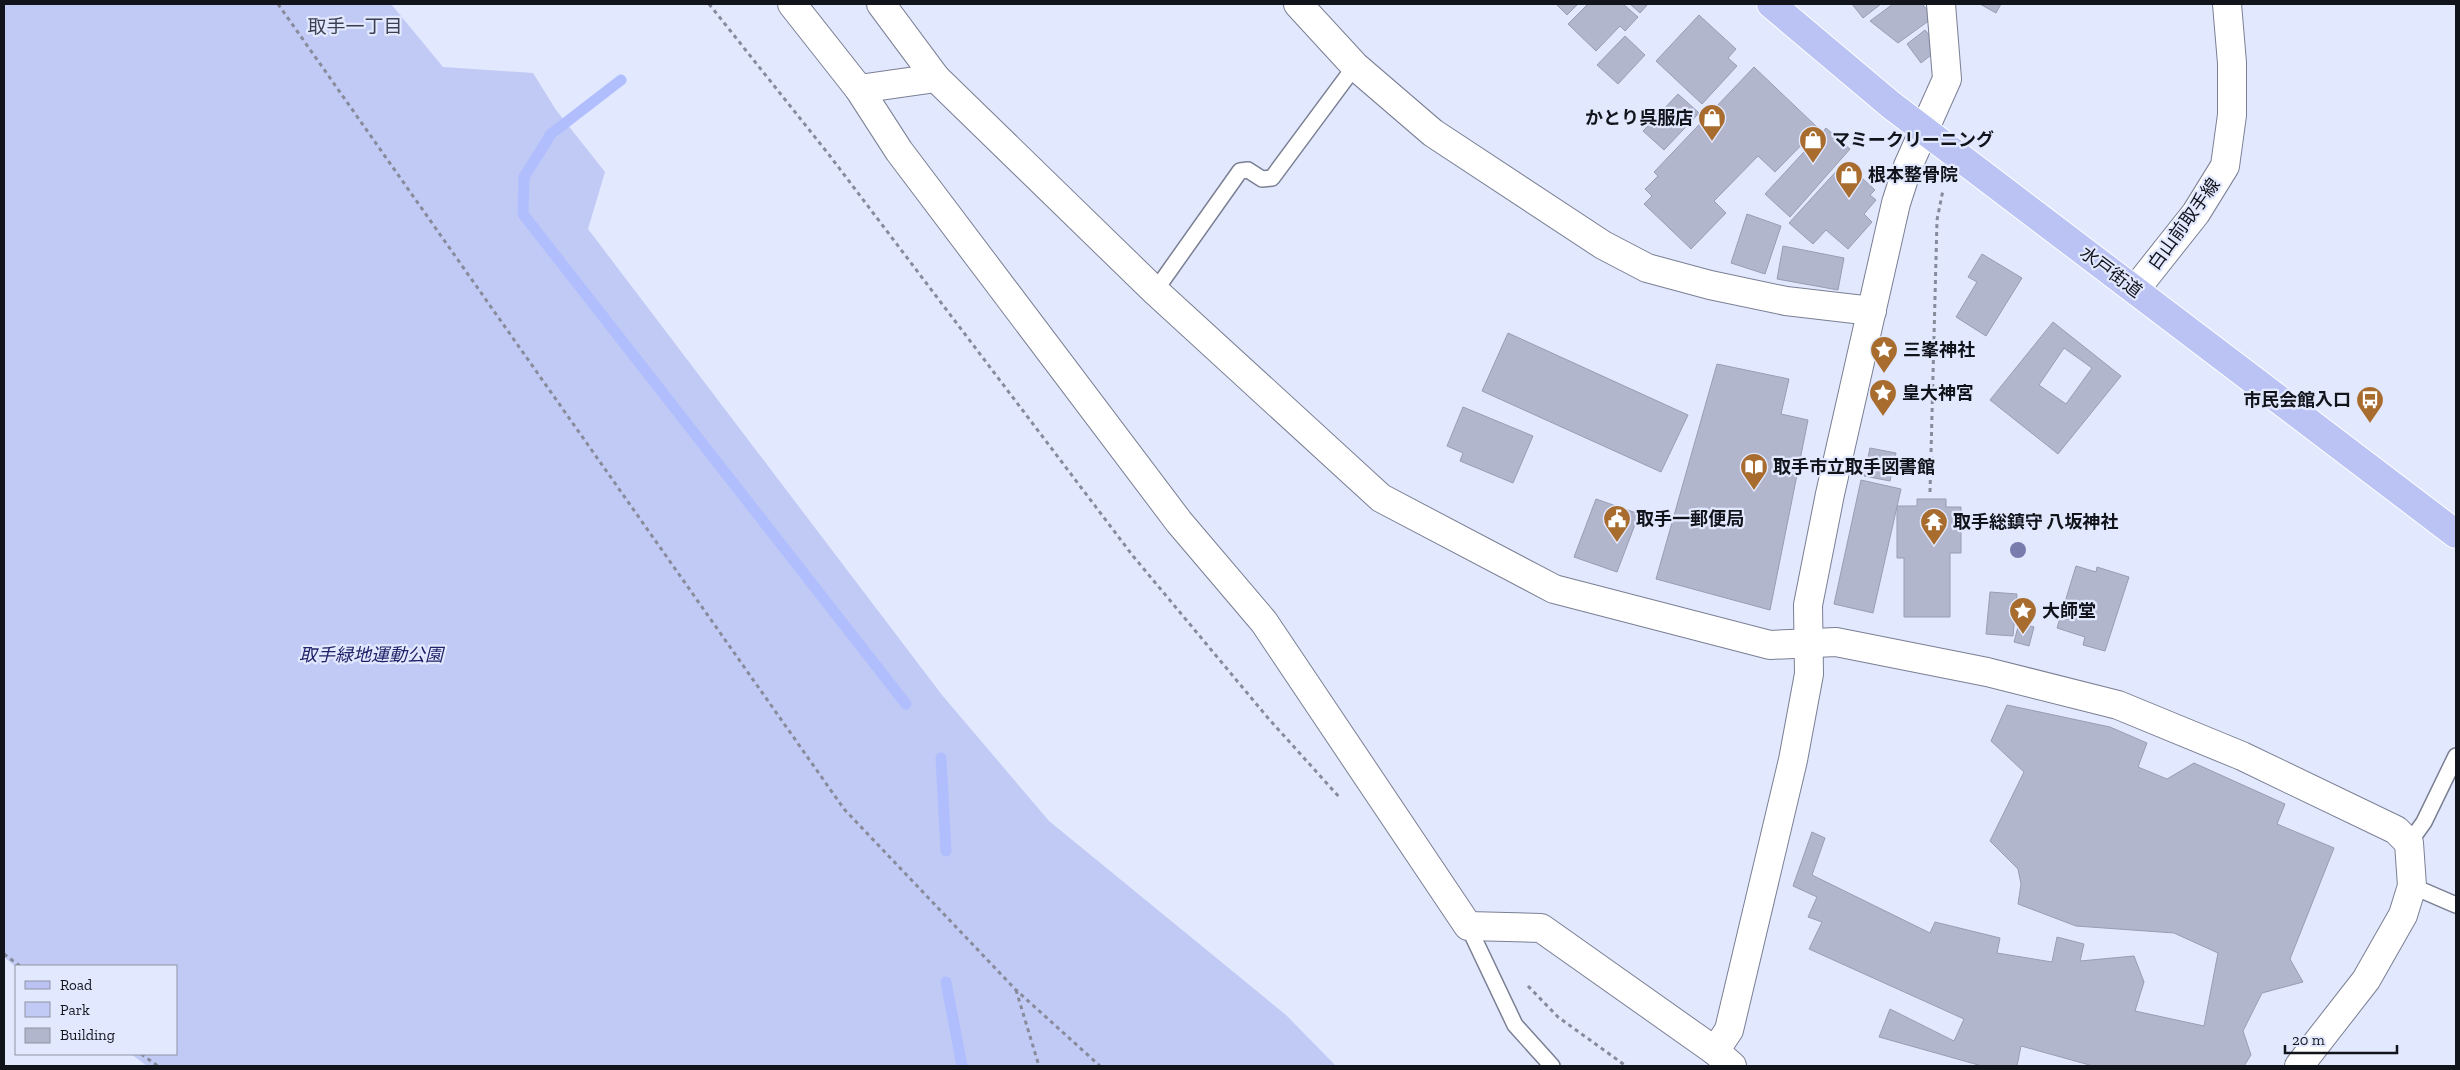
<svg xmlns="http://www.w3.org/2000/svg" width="2460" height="1070" font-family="'Zilla Slab','Noto Sans JP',serif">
<rect width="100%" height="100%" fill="#e2e8fe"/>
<path fill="#c0caf5" d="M4,4H391L443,67L533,73L556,110L605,172L588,229L942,695L1049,821L1286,1015L1336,1066H147L131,1054H176V966L16,967L4,957Z"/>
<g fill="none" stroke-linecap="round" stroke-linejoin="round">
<g stroke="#b1befd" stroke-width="11">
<path d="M621,80L551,134L524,177L523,214L906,704"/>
<path d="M941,758L946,851"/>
<path d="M946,982L962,1066"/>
</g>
</g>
<g fill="#b1b6cc" stroke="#989db2" fill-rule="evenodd">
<path d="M1556,4H1578L1567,15Z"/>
<path d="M1588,4H1623L1638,17L1625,31L1620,26L1596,51L1568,24Z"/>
<path d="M1630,4H1648L1640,13Z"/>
<path d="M1852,4H1881L1863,18Z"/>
<path d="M1893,4H1922L1934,17L1898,43L1870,21Z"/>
<path d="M1980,4H2001L1996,13Z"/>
<path d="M1699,15L1736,49L1728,58L1737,66L1702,104L1656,61Z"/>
<path d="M1925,30L1934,41L1936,51L1921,63L1907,44Z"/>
<path d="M1625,36L1645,55L1618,84L1597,65Z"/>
<path d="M1754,67L1818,128L1775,172L1758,156L1714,201L1726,213L1691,249L1644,204L1652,196L1645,189L1658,176L1654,172Z"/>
<path d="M1678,94L1699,113L1664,150L1643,131Z"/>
<path d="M1826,128L1850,149L1790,217L1765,194Z"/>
<path d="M1841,166L1845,169L1849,166L1875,190L1870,195L1876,200L1864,214L1872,222L1848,249L1826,230L1813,244L1789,223Z"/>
<path d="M1747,214L1781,226L1765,274L1731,263Z"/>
<path d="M1783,246L1844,258L1838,290L1777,279Z"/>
<path d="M1982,254L2022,278L1986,336L1956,317L1977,282L1968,277Z"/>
<path d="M2053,322L2121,376L2058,454L1990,400ZM2064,348L2092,368L2066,404L2039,385Z"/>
<path d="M1508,333L1688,415L1661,472L1482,391Z"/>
<path d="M1717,364L1789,379L1781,414L1808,420L1770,610L1656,579Z"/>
<path d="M1463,407L1533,436L1513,483L1460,461L1463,453L1447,446Z"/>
<path d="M1870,448L1896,453L1890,481L1864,476Z"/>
<path d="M1861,480L1901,489L1873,613L1834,604Z"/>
<path d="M1596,499L1639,514L1617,572L1574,557Z"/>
<path d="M1917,499H1946V507H1961V553H1950V617H1904V558H1897V506H1917Z"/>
<path d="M2076,566L2096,572L2097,567L2129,577L2105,651L2083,645L2085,637L2057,628Z"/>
<path d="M1990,592L2017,594L2013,636L1986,634Z"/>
<path d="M2019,623L2034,627L2029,646L2014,642Z"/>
<path d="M2007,705L2110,727L2147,743L2138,767L2167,779L2194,763L2285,804L2277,824L2334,848L2290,959L2303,982L2262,993L2243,1031L2251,1055L2244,1066H2093L2021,1046L2017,1066H1982L1879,1037L1890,1009L1954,1041L1964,1019L1809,949L1822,922L1808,917L1817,897L1793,886L1812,832L1825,838L1812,875L1930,933L1935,922L2000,938L1997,953L2052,962L2057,937L2084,944L2080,961L2134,956L2144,982L2135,1011L2204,1026L2218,953L2174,933L2076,926L2018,904L2021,884L2018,869L1990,841L2024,772L1991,741Z"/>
</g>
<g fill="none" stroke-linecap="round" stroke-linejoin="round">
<defs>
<g id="service">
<path d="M1155,291L1240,171L1248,170L1262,179L1272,178L1355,66"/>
<path d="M2409,843L2424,822L2456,756"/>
<path d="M2412,886L2456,905"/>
<path d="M1468,926L1515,1025L1552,1066"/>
</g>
<g id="minor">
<path d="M792,4L859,89L899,151L1179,522L1264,622L1468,926L1541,928L1715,1051L1732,1066"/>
<path d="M881,4L936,78L1155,291L1381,498L1554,589L1770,645L1836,642L1987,672L2118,705L2242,756L2396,830L2409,843L2412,886L2403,915L2366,980L2299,1066"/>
<path d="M1298,4L1355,66L1433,133L1603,245L1647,268L1710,285L1786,301L1872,311"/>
<path d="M859,89L936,78"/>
<path d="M1715,1051L1729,1030L1793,760L1809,674L1808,605L1830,494L1896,203L1908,166L1947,79L1941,4"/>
</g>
<path id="secondary" d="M2135,290L2196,213L2225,166L2232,115V63L2227,4"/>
<path id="primary" d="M1771,4L1891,105L2456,534"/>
</defs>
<use href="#service" stroke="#7a7f93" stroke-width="18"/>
<use href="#minor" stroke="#7a7f93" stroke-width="30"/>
<use href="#secondary" stroke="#7a7f93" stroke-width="30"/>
<use href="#primary" stroke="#fff" stroke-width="30"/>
<g stroke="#878b9b" stroke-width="3" stroke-dasharray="4 4" stroke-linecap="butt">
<path d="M278,4L844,809L1015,989L1100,1066"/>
<path d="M709,4L830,156L1133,556L1268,718L1340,798"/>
<path d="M1930,492L1937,220L1943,190"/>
<path d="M4,954L20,966"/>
<path d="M1528,986L1558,1017L1626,1066"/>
<path d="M1016,990L1039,1066"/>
<path d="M141,1054L158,1066"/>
</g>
<use href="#service" stroke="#fff" stroke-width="15"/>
<use href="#minor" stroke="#fff" stroke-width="28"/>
<use href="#secondary" stroke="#fff" stroke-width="28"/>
<use href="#primary" stroke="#bac3f4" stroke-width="28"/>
</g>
<circle fill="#777cac" cx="2018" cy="550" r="8"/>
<defs>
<symbol id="shop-pin" viewBox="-11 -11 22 30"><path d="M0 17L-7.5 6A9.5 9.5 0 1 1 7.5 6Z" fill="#a86d2e" stroke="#e2e8fe"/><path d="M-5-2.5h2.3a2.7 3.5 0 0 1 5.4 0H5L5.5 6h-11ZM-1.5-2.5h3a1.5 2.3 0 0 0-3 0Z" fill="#fff"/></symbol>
<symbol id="sight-pin" viewBox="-11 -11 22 30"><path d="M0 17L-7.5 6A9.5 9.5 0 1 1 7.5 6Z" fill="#a86d2e" stroke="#e2e8fe"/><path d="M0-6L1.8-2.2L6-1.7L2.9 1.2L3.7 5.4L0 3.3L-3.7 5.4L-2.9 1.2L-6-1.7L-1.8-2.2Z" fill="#fff"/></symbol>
<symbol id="bus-pin" viewBox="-11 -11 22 30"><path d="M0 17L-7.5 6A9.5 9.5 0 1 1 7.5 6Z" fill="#a86d2e" stroke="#e2e8fe"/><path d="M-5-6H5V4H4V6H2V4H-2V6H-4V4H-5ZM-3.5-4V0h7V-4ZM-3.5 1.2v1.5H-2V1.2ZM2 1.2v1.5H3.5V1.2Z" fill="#fff"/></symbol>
<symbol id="library-pin" viewBox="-11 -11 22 30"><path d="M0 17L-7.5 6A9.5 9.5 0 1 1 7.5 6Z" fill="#a86d2e" stroke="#e2e8fe"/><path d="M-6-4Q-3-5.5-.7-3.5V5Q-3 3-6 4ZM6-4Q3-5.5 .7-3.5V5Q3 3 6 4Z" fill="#fff"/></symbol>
<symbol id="civic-pin" viewBox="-11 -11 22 30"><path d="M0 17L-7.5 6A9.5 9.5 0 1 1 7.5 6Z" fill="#a86d2e" stroke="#e2e8fe"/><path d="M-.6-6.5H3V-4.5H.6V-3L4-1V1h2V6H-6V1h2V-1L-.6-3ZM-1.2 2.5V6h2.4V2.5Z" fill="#fff"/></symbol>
<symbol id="temple-pin" viewBox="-11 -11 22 30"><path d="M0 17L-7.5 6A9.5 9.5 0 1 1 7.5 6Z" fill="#a86d2e" stroke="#e2e8fe"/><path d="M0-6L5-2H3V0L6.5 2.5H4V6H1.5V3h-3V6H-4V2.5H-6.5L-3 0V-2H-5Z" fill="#fff"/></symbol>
</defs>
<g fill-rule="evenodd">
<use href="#shop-pin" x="1696" y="102" width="32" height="43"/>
<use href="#shop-pin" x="1797" y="124" width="32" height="43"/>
<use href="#shop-pin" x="1833" y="159" width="32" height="43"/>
<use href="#sight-pin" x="1868" y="334" width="32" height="43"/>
<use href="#sight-pin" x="1867" y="377" width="32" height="43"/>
<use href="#bus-pin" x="2354" y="384" width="32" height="43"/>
<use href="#library-pin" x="1738" y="451" width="32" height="43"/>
<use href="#civic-pin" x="1601" y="503" width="32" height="43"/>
<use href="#temple-pin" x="1918" y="506" width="32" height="43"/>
<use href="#sight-pin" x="2007" y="595" width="32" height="43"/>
</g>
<g text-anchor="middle" stroke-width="4.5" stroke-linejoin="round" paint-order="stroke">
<g font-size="18" font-weight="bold" fill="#12141c" stroke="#e2e8fe" text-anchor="start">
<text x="1693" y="124" text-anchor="end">かとり呉服店</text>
<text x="1832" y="146">マミークリーニング</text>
<text x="1868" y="181">根本整骨院</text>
<text x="1903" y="356">三峯神社</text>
<text x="1902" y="399">皇大神宮</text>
<text x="2351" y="406" text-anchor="end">市民会館入口</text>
<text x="1773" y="473">取手市立取手図書館</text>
<text x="1636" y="525">取手一郵便局</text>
<text x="1953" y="528">取手総鎮守 八坂神社</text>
<text x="2042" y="617">大師堂</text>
</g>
<g font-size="18" fill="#12141c" stroke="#e2e8fe">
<text transform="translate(2184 224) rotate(-54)" y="6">白山前取手線</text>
<text transform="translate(2111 272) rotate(37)" y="6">水戸街道</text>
</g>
<g font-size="18" font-style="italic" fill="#202369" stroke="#e2e8fe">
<text x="371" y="661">取手緑地運動公園</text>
</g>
<g font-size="19" fill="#3c4052" stroke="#e2e8fe">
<text x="355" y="33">取手一丁目</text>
</g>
</g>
<rect width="2460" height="1070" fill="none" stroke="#12141c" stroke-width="10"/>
<rect x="15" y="965" width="162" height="90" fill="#e2e8fe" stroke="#8f93a4"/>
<rect x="25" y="981" width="25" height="8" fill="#bac3f4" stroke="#8f93a4"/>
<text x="60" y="990" font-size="15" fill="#12141c">Road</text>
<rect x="25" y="1002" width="25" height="15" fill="#c0caf5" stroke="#8f93a4"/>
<text x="60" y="1015" font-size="15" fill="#12141c">Park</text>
<rect x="25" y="1028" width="25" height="15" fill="#b1b6cc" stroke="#8f93a4"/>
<text x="60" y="1040" font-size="15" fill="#12141c">Building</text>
<path d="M2285 1045v8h112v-8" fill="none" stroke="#12141c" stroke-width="2.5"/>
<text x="2292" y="1045" font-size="15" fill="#12141c" stroke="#e2e8fe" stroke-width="4" paint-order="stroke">20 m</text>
</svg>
